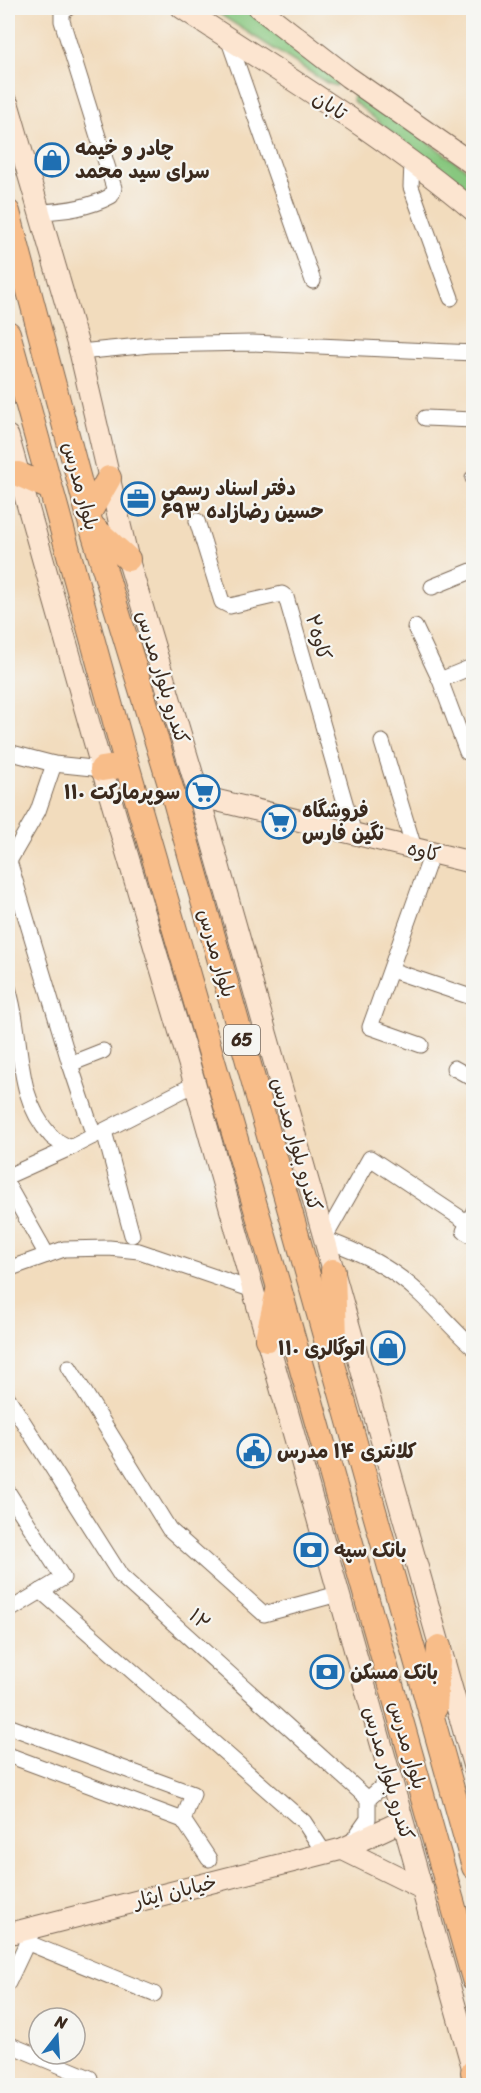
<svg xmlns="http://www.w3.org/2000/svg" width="481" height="2093" font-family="Sriracha,'Playpen Sans Arabic',sans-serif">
<rect width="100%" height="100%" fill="#f6f6f2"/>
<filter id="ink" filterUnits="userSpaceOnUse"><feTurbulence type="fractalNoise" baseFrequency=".0167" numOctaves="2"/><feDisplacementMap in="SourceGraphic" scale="12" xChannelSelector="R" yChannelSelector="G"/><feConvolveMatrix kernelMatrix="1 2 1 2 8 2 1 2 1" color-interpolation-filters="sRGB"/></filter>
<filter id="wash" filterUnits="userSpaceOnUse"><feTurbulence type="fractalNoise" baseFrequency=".008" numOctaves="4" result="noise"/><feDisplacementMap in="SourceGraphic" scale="24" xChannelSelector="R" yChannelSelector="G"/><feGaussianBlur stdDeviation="1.35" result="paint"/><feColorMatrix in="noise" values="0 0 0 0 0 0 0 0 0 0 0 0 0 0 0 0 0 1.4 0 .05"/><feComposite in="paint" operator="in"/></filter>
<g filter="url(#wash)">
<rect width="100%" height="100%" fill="#f2dcbd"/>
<g fill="#88c77f" stroke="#62784e" stroke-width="1.5">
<path d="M210,8H244L338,77V82L336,86L327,83Z"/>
<path d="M357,92L473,174V199L353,101V96Z"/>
</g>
</g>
<g filter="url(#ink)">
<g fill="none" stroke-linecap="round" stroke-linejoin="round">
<defs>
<g id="street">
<path d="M228,38L313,281"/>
<path d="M412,162L411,187L451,298"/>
<path d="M39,212C64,211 89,208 111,196L114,188L62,21V13L68,8"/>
<path d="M80,352L150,345L252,343L474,353"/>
<path d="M425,418L474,420"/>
<path d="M473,478L474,480"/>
<path d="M197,521L222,602L230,606L282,594L286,597L354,834"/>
<path d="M432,587L474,570"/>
<path d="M415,627L440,680L467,752L474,754"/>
<path d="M440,680L474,666"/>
<path d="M382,742L414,848"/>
<path d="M8,752L54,764L102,769"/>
<path d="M9,861L70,1064L94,1136"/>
<path d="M8,863L38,811L54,764"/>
<path d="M391,970L474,998"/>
<path d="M8,988C24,1037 13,1095 51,1136C55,1141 64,1144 70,1148"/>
<path d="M421,1045L370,1027L432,853"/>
<path d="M70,1064L103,1051"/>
<path d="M454,1068L474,1079"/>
<path d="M104,1131L132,1235"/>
<path d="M8,1176L70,1148L195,1084"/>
<path d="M8,1186L47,1255"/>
<path d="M474,1211L464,1231L474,1237"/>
<path d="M468,1223L370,1158L324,1239C360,1252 393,1268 421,1295C439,1312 455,1332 474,1348"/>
<path d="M8,1269L64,1249L109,1248L139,1251L253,1290"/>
<path d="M69,1367L169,1529L264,1614L338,1594"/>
<path d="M8,1398L121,1576L368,1799V1819L349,1846"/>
<path d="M8,1492L63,1578L8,1611"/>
<path d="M41,1591L304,1822L325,1854"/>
<path d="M8,1726L193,1794L183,1820L8,1755"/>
<path d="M368,1799L390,1780"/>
<path d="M183,1820L209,1859"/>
<path d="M26,1942L154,1994"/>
<path d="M8,1983L31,1934"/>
<path d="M8,2044L90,2078"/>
</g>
<g id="secondary">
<path d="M182,8C280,73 383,134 474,211"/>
<path d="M259,8L348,77L474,165"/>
<path d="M8,104L80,352L128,559L199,796L474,1767"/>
<path d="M8,436L102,769L195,1084L474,2073"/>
<path d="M199,796L474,863"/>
<path d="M342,1849L423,1889"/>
<path d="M8,1934L342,1849L402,1821"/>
</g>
<g id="primary">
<path d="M8,212L91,525L175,801L474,1867"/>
<path d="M8,333L127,765L279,1288L474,1979"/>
<path d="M18,474L50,488"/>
<path d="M88,515L109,478"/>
<path d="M92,526L128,559"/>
<path d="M102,769L127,765"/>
<path d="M333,1271L335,1340"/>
<path d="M267,1339L278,1291"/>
<path d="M435,1708L439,1647"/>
<path d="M473,2072H474"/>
</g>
</defs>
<use href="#street" stroke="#7b6856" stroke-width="17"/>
<use href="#secondary" stroke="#7b6856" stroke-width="23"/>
<use href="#primary" stroke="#7b6856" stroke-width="26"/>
<use href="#street" stroke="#fff" stroke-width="15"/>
<use href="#secondary" stroke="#fce5d0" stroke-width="21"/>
<use href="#primary" stroke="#f8bd89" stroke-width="24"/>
</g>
</g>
<defs>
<symbol id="shop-ring" viewBox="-11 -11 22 22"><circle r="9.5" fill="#f6f6f2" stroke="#1f6fb2" stroke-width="1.5"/><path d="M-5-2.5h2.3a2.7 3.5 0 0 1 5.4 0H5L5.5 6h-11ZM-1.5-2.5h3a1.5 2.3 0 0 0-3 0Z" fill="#1f6fb2"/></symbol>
<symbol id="office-ring" viewBox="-11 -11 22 22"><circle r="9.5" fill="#f6f6f2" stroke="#1f6fb2" stroke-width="1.5"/><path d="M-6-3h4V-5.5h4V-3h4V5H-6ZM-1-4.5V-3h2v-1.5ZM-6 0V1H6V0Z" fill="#1f6fb2"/></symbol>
<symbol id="supermarket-ring" viewBox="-11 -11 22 22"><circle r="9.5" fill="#f6f6f2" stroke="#1f6fb2" stroke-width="1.5"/><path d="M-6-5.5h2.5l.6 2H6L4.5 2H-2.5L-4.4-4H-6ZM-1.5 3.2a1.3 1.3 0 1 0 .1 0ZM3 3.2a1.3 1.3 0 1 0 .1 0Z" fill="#1f6fb2"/></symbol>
<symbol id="civic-ring" viewBox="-11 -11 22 22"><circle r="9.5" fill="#f6f6f2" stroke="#1f6fb2" stroke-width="1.5"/><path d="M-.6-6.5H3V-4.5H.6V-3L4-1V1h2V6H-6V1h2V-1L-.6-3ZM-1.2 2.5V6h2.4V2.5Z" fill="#1f6fb2"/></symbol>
<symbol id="bank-ring" viewBox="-11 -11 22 22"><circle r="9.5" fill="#f6f6f2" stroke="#1f6fb2" stroke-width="1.5"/><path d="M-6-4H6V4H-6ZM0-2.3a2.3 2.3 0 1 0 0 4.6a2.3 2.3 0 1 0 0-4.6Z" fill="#1f6fb2"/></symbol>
</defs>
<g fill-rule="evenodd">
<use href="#shop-ring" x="33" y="141" width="38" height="38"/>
<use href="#office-ring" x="119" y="480" width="38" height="38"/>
<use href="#supermarket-ring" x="184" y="773" width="38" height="38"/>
<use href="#supermarket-ring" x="260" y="803" width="38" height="38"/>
<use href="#shop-ring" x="369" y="1329" width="38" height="38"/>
<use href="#civic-ring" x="235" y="1432" width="38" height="38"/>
<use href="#bank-ring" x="292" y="1531" width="38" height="38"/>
<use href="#bank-ring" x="308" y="1653" width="38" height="38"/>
</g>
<g text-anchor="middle" stroke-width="4.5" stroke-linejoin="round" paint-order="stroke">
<rect fill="#f6f6f2" stroke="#73675e" stroke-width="1.5" x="224" y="1025" width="36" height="30" rx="4.5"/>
<g font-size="18" font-weight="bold" fill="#3b2a1e">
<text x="242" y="1046">65</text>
</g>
<g font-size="20" fill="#3b2a1e" stroke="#f6f6f2">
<text transform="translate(330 105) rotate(33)" y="7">تابان</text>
<text transform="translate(81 486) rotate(75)" y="7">بلوار مدرس</text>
<text transform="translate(319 637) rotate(74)" y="7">کاوه۲</text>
<text transform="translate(163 677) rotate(73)" y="7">کندرو بلوار مدرس</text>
<text transform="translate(424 851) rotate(13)" y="7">کاوه</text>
<text transform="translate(217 953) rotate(74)" y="7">بلوار مدرس</text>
<text transform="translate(297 1144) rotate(74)" y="7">کندرو بلوار مدرس</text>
<text transform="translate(200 1619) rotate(42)" y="7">۱۲</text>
<text transform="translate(408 1745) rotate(74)" y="7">بلوار مدرس</text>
<text transform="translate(389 1773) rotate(74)" y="7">کندرو بلوار مدرس</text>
<text transform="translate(175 1891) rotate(-14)" y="7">خیابان ایثار</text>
</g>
<g font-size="20" font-weight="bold" fill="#3b2a1e" stroke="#f6f6f2" text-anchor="start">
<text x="75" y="155">چادر و خیمه<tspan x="75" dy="23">سرای سید محمد</tspan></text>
<text x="161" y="495">دفتر اسناد رسمی<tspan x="161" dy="23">۶۹۳ حسین رضازاده</tspan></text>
<text x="180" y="799" text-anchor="end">سوپرمارکت ۱۱۰</text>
<text x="302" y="817">فروشگاه<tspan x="302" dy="23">نگین فارس</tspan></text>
<text x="365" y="1355" text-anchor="end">اتوگالری ۱۱۰</text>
<text x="277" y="1458">کلانتری ۱۴ مدرس</text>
<text x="334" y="1557">بانک سپه</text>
<text x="350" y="1679">بانک مسکن</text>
</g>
</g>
<rect width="481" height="2093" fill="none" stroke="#f6f6f2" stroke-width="30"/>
<g transform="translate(57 2036) rotate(17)"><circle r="28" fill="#f6f6f2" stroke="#aba49d" stroke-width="1.5"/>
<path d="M0-4.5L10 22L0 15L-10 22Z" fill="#1f6fb2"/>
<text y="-9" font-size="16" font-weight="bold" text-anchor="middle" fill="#3b2a1e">N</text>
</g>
</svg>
